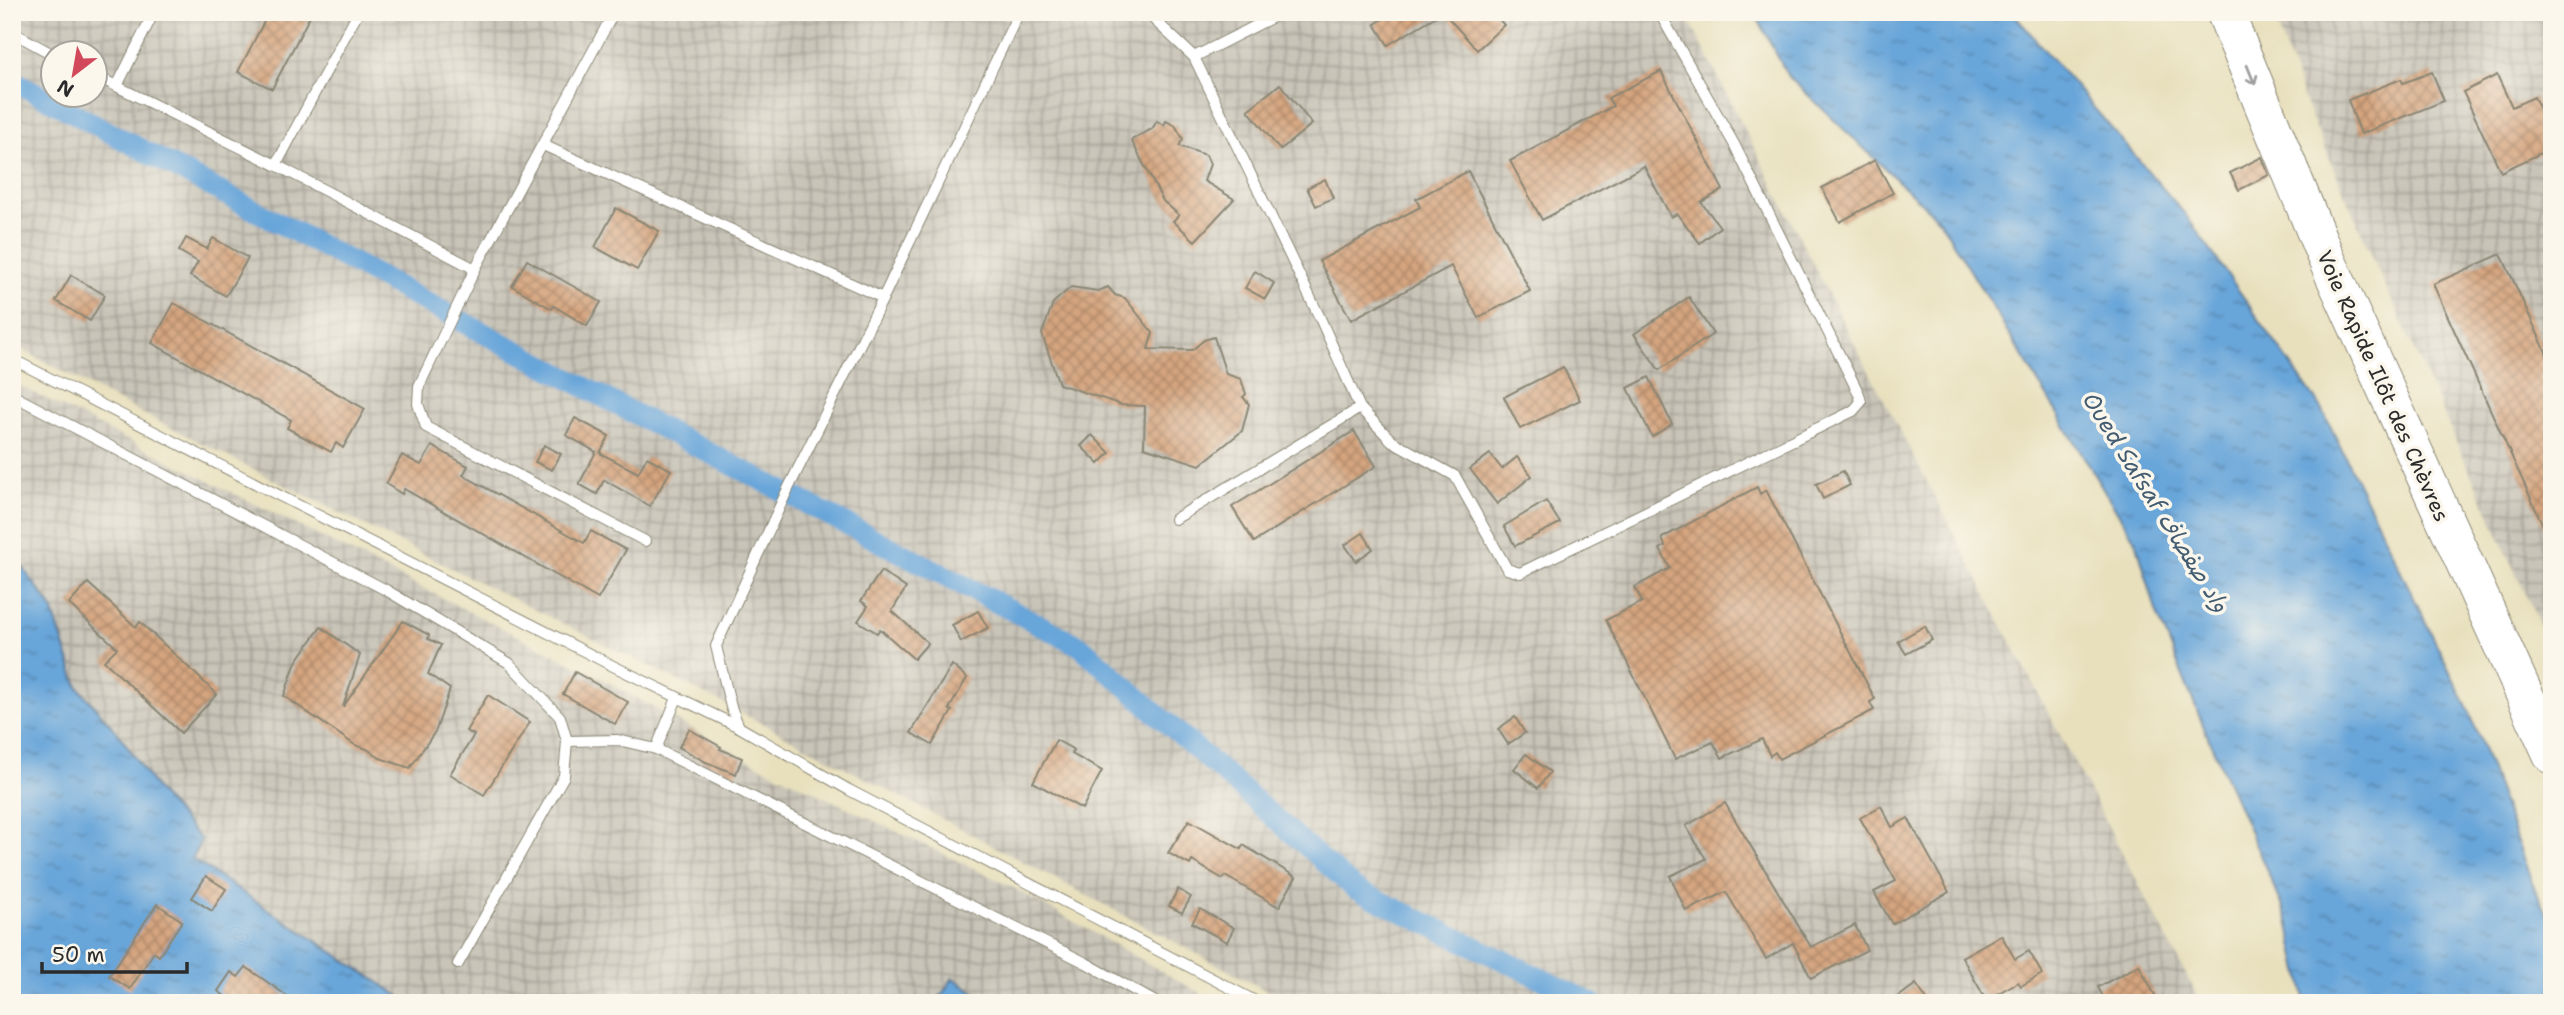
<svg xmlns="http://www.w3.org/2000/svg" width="2564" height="1015" font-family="'Shantell Sans','Playpen Sans Arabic',sans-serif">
<defs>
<pattern id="industrial-grid" width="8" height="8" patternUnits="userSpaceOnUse" patternTransform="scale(1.75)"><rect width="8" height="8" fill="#c8c4b8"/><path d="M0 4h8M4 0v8" fill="none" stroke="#a39f96"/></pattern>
<pattern id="water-ripples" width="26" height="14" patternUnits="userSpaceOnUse" patternTransform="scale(1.75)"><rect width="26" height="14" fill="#68a5d9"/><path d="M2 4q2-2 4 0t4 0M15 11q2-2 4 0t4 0" fill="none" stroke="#5687b0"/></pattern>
<pattern id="building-cross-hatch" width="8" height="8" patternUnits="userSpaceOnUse" patternTransform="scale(1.75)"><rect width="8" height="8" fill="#d5a57f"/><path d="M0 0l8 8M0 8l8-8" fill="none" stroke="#ad8768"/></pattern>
</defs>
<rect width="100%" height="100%" fill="#fbf7ec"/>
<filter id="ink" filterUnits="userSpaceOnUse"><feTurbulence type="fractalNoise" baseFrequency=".0143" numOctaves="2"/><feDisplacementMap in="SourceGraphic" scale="14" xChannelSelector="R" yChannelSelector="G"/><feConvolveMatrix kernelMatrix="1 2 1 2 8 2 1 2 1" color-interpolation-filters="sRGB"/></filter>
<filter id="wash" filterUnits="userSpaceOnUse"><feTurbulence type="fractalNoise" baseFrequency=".00686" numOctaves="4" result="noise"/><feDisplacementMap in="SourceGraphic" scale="28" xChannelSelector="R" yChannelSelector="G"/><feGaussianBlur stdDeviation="1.57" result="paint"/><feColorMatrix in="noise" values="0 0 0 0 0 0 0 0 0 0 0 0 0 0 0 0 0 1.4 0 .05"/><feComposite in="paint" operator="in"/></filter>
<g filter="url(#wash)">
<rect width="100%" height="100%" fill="#e8e0bd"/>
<g fill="url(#industrial-grid)" fill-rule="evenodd">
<path d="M12,12H1685L1834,305L2201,1003H1290L731,707L298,492L132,408L12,344ZM52,52H94V94H52Z"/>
<path d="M2272,12H2552V652L2373,259L2305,102Z"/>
<path d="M12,382L589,672L750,761L1012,887L1218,1003H991L953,978L936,1003H410L192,859L159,793L121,737L78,687L51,607L12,553Z"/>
</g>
<g fill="url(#water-ripples)" stroke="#4a6882" stroke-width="2">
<path d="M1754,12H2012L2185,214L2322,409L2470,713L2533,885L2552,923V1003H2306L2287,916L2210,742L2156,611L2137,544L1940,221L1788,76Z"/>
<path d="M12,553L51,606L78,687L121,737L159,793L201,840L192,859L410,1003H12Z"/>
<path d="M953,978L991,1003H936Z"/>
</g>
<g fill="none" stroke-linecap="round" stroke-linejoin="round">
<path stroke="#68a5d9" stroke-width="21" d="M12,80L631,412L1080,646L1355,889L1592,1003"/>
</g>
<g id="blocks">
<g fill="url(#building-cross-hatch)">
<path d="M269,12H312L272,89L238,72Z"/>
<path d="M1394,12H1493L1504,25L1477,50L1443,12L1388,45L1375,24Z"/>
<path d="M1661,71L1723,190L1701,202L1720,227L1700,243L1677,214L1671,217L1644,166L1542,220L1510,161L1613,106L1608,98Z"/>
<path d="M2432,72L2444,101L2361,134L2348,100L2401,79L2403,83Z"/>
<path d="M2497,75L2512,107L2534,97L2552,133V148L2501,172L2463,92Z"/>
<path d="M1280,84L1312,124L1280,150L1248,110Z"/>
<path d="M1157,121L1164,125L1166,121L1175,125L1183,139L1179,146L1206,155L1210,164L1204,181L1234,199L1195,241L1173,221L1179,215L1163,201L1131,140L1152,129Z"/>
<path d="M2262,157L2269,175L2239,190L2230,173Z"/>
<path d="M1875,160L1893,193L1840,222L1822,188Z"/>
<path d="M1468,171L1530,291L1478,318L1451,266L1351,320L1319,261L1420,207L1416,199Z"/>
<path d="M1325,179L1333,198L1316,206L1307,188Z"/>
<path d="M616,208L659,231L637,270L595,247Z"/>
<path d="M186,238L207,249L213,238L248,258L226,296L190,276L198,262L179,251Z"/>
<path d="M2501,254L2552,365V545L2433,284Z"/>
<path d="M527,260L601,302L587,326L554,306L552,309L512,286Z"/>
<path d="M1255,271L1274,283L1265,299L1245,288Z"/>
<path d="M71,275L105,295L90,321L56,301Z"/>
<path d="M1071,287L1098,291L1108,287L1115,295L1125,298L1153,333L1148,349L1192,350L1204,340L1214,337L1226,374L1241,379L1246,394L1243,397L1249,404L1242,431L1200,465L1144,447L1145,406L1122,405L1059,384L1042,334L1053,303Z"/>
<path d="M1689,297L1713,334L1659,370L1634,334Z"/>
<path d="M174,303L365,409L343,448L336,443L331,452L287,428L291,420L152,343Z"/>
<path d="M1563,367L1580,400L1520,429L1504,397Z"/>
<path d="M1649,377L1672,424L1652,437L1628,388Z"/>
<path d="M575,418L609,436L600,453L638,473L647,457L671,470L650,506L604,480L597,494L579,484L596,452L566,435Z"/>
<path d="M1354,431L1376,466L1254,542L1232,507Z"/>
<path d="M1092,435L1110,453L1099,464L1081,446Z"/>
<path d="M544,445L561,454L552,470L535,462Z"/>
<path d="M432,446L468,466L463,475L584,543L591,531L626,550L598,599L404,489L402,494L386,484L402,455L421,465Z"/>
<path d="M1490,454L1502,469L1517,457L1532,476L1497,504L1470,469Z"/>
<path d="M1843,471L1850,485L1823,499L1816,484Z"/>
<path d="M1757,487L1760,494L1766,490L1875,699L1870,702L1874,710L1779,759L1775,752L1770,756L1762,739L1722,758L1713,742L1675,759L1606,620L1642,602L1635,587L1670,568L1660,549L1665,546L1662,538Z"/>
<path d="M1546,501L1560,523L1515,546L1504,526Z"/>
<path d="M1363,533L1373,549L1356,561L1345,545Z"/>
<path d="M881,571L906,588L892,611L928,643L914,659L880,629L877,633L858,621L868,606L861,601Z"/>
<path d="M88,583L136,627L140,622L217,694L181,733L104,661L117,648L69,604Z"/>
<path d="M978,611L988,628L961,642L952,625Z"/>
<path d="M403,621L429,635L428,639L441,645L428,674L450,689L436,730L410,768L380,758L367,749L355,745L284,696L296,662L321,627L360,655L343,707Z"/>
<path d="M1925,626L1932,640L1906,654L1898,641Z"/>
<path d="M952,665L967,678L949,709L952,711L932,745L911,733Z"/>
<path d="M575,672L628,702L615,724L563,694Z"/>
<path d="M488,695L530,722L484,795L450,774L474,735L466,731Z"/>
<path d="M1515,717L1525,733L1508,744L1498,729Z"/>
<path d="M689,729L721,747L720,749L742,758L736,774L706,762L679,747Z"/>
<path d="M1056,740L1074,750L1072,754L1102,771L1082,809L1033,782Z"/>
<path d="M1526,754L1550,772L1538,788L1514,769Z"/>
<path d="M1725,803L1811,947L1855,925L1867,950L1811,978L1793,943L1766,959L1726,892L1686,911L1670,876L1706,859L1686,826Z"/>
<path d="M1881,806L1892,827L1908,818L1949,892L1892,924L1874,892L1896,881L1860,818Z"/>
<path d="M1189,820L1241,849L1243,845L1296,877L1279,907L1225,876L1223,879L1192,861L1190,865L1168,853Z"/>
<path d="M206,876L226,889L212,911L192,898Z"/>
<path d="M1178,889L1191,897L1182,913L1169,906Z"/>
<path d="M157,904L182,921L159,956L154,952L130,989L109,976Z"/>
<path d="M1200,909L1234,928L1227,942L1192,923Z"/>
<path d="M2001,935L2015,959L2029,951L2042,974L2021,986L2018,982L1986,1000L1962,957Z"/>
<path d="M2139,965L2159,1003H2106L2098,987Z"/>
<path d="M246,967L297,1003H234L218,991L231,972L238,977Z"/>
<path d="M1916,984L1929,1003H1890Z"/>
</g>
</g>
</g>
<g filter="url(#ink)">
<use href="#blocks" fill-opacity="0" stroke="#8a8674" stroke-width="2"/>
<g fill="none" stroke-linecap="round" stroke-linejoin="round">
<defs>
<g id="lane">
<path d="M614,12L475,269L419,386L418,404L426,427L645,541"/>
<path d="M1146,12L1194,57L1320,318L1360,408L1392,441L1455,476L1507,569L1520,573L1853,411L1861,402L1859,394L1734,144L1659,12"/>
<path d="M12,32L52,54"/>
<path d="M1194,57L1283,12"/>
<path d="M94,75L276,165L475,269"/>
<path d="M117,86L154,12"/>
<path d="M543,145L883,298"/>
<path d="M276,165L358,12"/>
<path d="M12,359L613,666L739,727L849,790L1259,1003"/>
<path d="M12,395L386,590L509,663L560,717L567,741L564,776L458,964"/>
<path d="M1175,519L1360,408"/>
<path d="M739,727L731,707L716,646L786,493L883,298L1019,12"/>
<path d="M567,741L618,740L656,749L1086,963L1157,1003"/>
<path d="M656,749L677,698"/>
</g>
<path id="highway" d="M2225,12L2326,258L2552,755"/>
</defs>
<use href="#lane" stroke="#8a8674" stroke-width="12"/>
<use href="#highway" stroke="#8a8674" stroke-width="39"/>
<use href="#lane" stroke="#fff" stroke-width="10"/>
<use href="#highway" stroke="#fff" stroke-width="37"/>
</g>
<defs><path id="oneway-shaft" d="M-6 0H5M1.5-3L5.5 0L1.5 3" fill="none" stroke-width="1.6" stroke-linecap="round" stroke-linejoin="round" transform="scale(1.75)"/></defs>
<use stroke="#a0a0a0" href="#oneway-shaft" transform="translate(2251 75) rotate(68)"/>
</g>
<g text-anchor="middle" stroke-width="7" stroke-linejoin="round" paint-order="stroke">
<g font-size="21" fill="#2b2b2b" stroke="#fbf7ec">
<text transform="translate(2383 386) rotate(66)" y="7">Voie Rapide Ilôt des Chèvres</text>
</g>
<g font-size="23" font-style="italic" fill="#435c71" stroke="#fbf7ec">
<text transform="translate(2156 502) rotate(58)" y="8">Oued Safsaf واد صفصاف</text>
</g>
</g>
<rect width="2564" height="1015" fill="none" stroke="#fbf7ec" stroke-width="42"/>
<g transform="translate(74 74) rotate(211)"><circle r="33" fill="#fbf7ec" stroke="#a8a59f" stroke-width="2"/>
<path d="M0-5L12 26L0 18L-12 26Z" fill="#d1495b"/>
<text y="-10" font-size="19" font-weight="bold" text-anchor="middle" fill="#2b2b2b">N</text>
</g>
<path d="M42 962v10h145v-10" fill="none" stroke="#2b2b2b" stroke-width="3.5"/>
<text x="52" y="962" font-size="21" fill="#2b2b2b" stroke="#fbf7ec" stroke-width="5" paint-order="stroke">50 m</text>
</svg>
